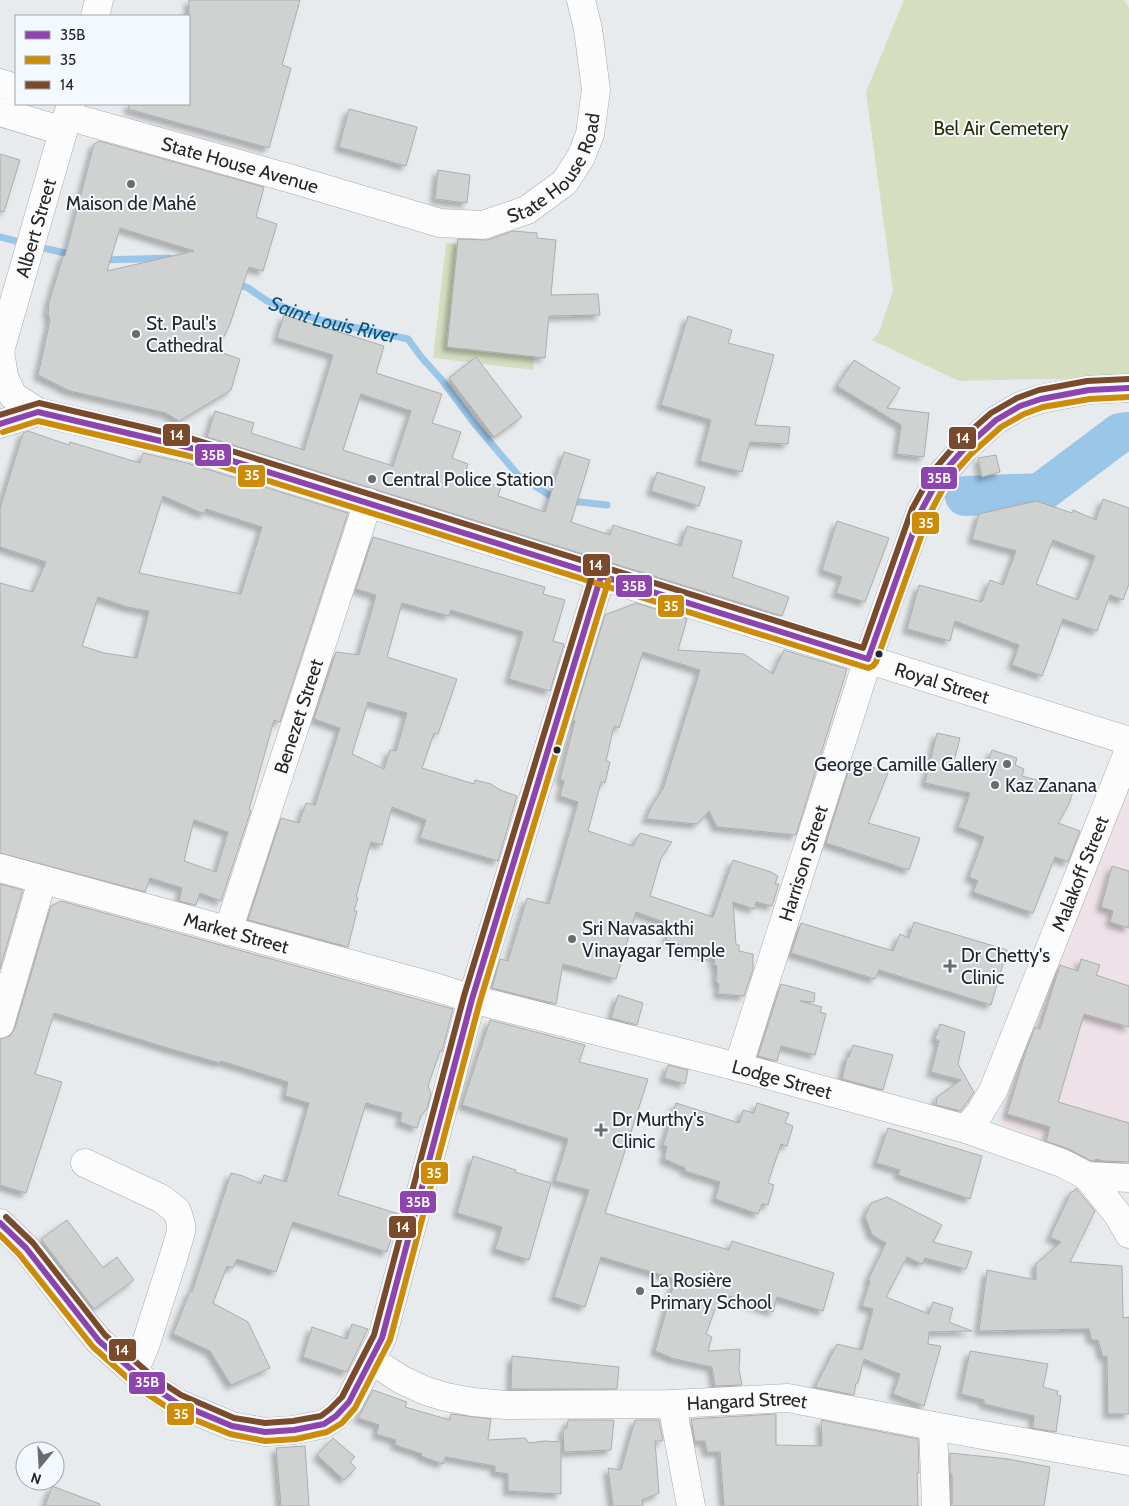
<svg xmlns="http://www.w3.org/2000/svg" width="1129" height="1506" font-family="Cabin,sans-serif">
<defs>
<filter id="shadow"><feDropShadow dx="-4.5" dy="4.5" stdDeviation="2.5" flood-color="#0004"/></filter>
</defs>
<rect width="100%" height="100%" fill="#e8ebee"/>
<path fill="#eee2e8" d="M1128,778H1129V1178L997,1134Z"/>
<g fill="#d5dfc0">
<path d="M904,0H1124L1129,8V381L1040,379L959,381L872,340L879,332L893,291L866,92Z"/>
<path d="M446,243L546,255L533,370L433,358Z"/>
</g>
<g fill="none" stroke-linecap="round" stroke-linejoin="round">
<g stroke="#9ac6e8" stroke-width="7">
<path d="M0,237L24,243"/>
<path d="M35,246L73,255"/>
<path d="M103,260L170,258"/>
<path id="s1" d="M236,283L248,288L267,301L316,319L408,339L422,358L441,379L474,423L518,475L557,500"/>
<path d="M570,501L607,505"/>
</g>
<path stroke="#9ac6e8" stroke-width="40" d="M965,496L1040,493L1120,433L1129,432"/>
</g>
<g fill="#d0d1d1" stroke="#acadad" fill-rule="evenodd" filter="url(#shadow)">
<path d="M189,0H300L282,65L291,68L269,148L128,109L129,104H189Z"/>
<path d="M349,109L417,127L406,166L339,147Z"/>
<path d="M99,141L264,187L256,217L277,224L263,271L249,267L230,324L217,351L240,359L231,390L179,421L166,413L70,391L38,375L50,320L48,314L49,302L63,256H65L94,144ZM120,228L194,251L107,271Z"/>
<path d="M0,154L20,160L4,212L0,211Z"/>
<path d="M438,170L470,175L467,203L435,199Z"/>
<path d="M513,231L537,233V238L556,240L551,295L598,294L600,315L549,316L545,358L447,347L458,239L488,240Z"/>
<path d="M284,315L384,346L376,373L442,394L432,423L461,432L452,458L468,464L464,475L501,487L498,496L545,512L564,452L590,460L571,522L610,535L613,525L681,546L687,526L742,541L732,577L789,597L782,616L207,437L215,411L254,423L251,433L304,450L333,355L277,338ZM361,394L411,411L393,466L343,450Z"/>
<path d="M688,316L732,330L728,343L774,355L755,425L790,427L788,444L750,442L742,472L700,461L711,420L661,405Z"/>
<path d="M476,357L522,417L494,437L449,378Z"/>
<path d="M854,360L900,388L887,408L929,413L924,457L897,454L901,425L837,386Z"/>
<path d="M28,431L69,445L70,442L140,463L143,453L187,463L348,513L280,722L274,720L249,810H251L221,901L200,893L196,905L179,901L182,888L150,878L145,892L0,853V583L33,592L46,562L0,547V508L23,433ZM163,496L204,514L206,509L262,527L241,594L139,573ZM98,597L127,607L149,611L137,658L104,653L82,646ZM194,820L228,832L216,872L184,861Z"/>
<path d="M996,455L1000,472L982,477L978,458Z"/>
<path d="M657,472L705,487L699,506L651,491Z"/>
<path d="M1103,499L1129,508V584L1123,600L1110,595L1097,631L1063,619L1042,676L1012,665L1019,645L955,621L950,641L907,629L919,585L982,602L990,580L1003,585L1016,551L972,539L979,514L1036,501L1072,513L1073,510L1096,520ZM1053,540L1095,556L1078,600L1036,584Z"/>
<path d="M837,521L889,538L865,602L836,593L842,577L822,570Z"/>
<path d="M373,537L545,587L543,594L565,600L553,641L564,644L550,691L509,679L523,632L451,610L449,616L402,603L387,657L457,679L438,734L434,733L422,768L474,784L475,780L491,784L500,790L517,796L498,861L420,838L426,820L392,807L382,845L371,842L356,897L358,898L354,911H357L348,947L248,920L281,818L299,823L306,803L315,805L340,728L314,719L336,652L359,655L376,595L356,589ZM368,702L407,713L396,751L390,750L384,769L352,754Z"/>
<path d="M636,603L687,619L678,650L744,654L773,674L784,650L847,669L796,835L717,827L709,811L697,824L646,819L652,805L663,789L700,670L643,652L619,728L614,726L606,761L610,762L605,783L601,782L588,831L633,846L640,833L672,842L661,858L650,896L713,917L733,860L771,872L778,876L775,884H779L772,906L756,902L754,909L733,902L736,945H739V951L753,954V969L744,996L718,994L719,984L716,982L717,966L714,965L715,957L666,940L672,925L636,912L616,979L563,964L556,1004L492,988L500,959L508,961L527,898L549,904L578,802L560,796L564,781L560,779L575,721L573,720L605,615Z"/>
<path d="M937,733L960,738L954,761L986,768L992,750L1017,758L1015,765L1024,769L1022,776L1047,783L1054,781L1063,783L1065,790L1073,792L1068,806L1058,823L1080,831L1068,862L1055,857L1033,913L973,892L978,881L969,877L984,837L958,827L970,793L925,783Z"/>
<path d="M852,759L888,773L868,823L920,838L909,870L826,843Z"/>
<path d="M1112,866L1129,871V928L1110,922L1113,911L1101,907Z"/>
<path d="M0,884L23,890L0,969Z"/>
<path d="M61,901L453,1009L442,1051H440L428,1086L431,1093L427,1109L421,1115L417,1128L400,1122L402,1113L366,1103L338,1195L399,1214L387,1252L293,1222L276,1272L237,1259L233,1268L227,1266L213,1303L248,1322L270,1368L231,1385L210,1351L173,1334L190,1291L192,1292L231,1173L243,1176L261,1184L264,1175L286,1182L309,1103L285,1096L288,1082L221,1061L220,1063L174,1050L54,1013L35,1074L62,1082L26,1193L0,1185V1039L10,1036L15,1028L51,906Z"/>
<path d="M914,922L1007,950L991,1005L879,970L875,979L791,953L801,923L893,951L900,934L909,938Z"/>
<path d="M1081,959L1100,965L1096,975L1129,986V1027L1084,1014L1058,1102L1129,1123V1162L1104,1161L1096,1159L1095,1161H1091L1069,1149L1046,1141L1050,1127L1007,1114L1026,1051L1035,1027L1040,1029L1060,965L1078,971Z"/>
<path d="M781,984L815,993L814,1002L800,1001L822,1007L820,1012L826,1014L815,1055L781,1046L777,1061L758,1056Z"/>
<path d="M618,995L643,1003L637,1025L611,1018Z"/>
<path d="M490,1020L585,1045L579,1062L648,1079L605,1213L729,1250L732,1241L834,1273L823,1311L777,1297L773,1312L721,1293L706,1334L712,1337L708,1351L740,1349L739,1369L742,1385L715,1386L712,1367L670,1358V1357L655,1351L675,1279L601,1257L585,1307L554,1297L589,1190L555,1181L568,1139L462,1105Z"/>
<path d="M940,1024L965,1032L958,1064L974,1092L961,1111L936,1105L937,1097L961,1080L931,1072L939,1041L935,1039Z"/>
<path d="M853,1045L893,1055L883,1090L842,1079L847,1057H849Z"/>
<path d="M668,1065L688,1070L685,1084L664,1078Z"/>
<path d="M676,1103L739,1123L743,1110L754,1113L757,1103L789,1113L785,1123L793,1126L787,1146L781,1144L768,1183L774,1185L768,1205L762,1204L758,1214L715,1199L720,1182L685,1171V1168L664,1159L667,1147L663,1145Z"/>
<path d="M888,1128L982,1156L970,1199L898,1175L900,1170L876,1163Z"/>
<path d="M473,1156L516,1170L515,1172L551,1183L529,1260L495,1249L502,1227L457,1213Z"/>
<path d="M1076,1188L1095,1211L1070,1262L1122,1266L1123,1318L1129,1317V1414H1108L1107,1356L1103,1357L1098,1340H1092L1089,1329L979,1331L987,1270L1036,1280V1264L1061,1242L1050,1237L1071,1192L1074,1191Z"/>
<path d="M887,1197L942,1225L933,1242L972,1252L966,1269L925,1258L922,1264L907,1257L886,1297L929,1314L933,1302L953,1308L949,1322L972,1331L929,1332L928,1344L941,1346L924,1406L893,1394L900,1374L864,1359L858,1383H856L854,1395L815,1387L837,1344L862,1350L873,1309L862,1306L870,1281L868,1280L886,1243L872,1235L865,1216L871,1203Z"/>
<path d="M67,1220L103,1268L117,1257L134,1280L94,1309L41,1239Z"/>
<path d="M352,1324L368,1329L347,1372L303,1357L312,1327L347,1339Z"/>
<path d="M970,1351L1048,1364L1043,1387L1058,1391L1057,1395L1061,1396L1056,1432L1033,1428L1034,1416L984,1404V1400L961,1394Z"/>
<path d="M512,1356L619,1367L617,1389H511Z"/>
<path d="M373,1390L407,1402L405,1407L450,1420L451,1414L491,1419L488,1440L525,1438L529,1443L544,1441L561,1442V1494L508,1491V1474L495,1472V1466L445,1457L443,1464L421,1456L422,1454L395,1445L396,1440L376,1434L379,1425L358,1418Z"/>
<path d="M776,1414V1445L822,1446L821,1420L918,1439L919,1473H917L918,1506H724L720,1452H707L705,1441H695L691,1419Z"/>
<path d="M568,1420H614L611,1450L564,1452L563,1429L567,1428Z"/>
<path d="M635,1420H659L663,1441H655L659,1493L642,1500L643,1506H613L608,1468L621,1470Z"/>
<path d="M333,1438L355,1457L350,1462L356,1468L344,1480L317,1455Z"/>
<path d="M305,1446L309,1506H281L276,1448Z"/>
<path d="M950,1453L1008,1459L1050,1467L1044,1506H952V1474H950Z"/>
<path d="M52,1486L100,1504V1506H45Z"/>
</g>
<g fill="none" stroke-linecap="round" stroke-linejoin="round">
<defs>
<g id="minor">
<path id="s2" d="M85,121L292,179L440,223L483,225L527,210L565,182L581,157L590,134L596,90L588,29L581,0"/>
<path id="s3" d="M0,868L435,987L472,999L738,1067L966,1129L1062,1163L1087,1176L1129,1178"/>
<path id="s4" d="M228,931L368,502"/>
<path d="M0,1024L42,881"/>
<path id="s5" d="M738,1067L868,659"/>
<path id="s6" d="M966,1129L979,1114L993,1091L1129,750"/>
<path d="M85,1163L162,1199L177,1211L181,1224V1232L172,1262L146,1343L140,1358L130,1368"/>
<path d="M1087,1176L1118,1215L1129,1234"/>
<path id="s7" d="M371,1360L402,1380L426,1391L446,1397L473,1402L505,1405L672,1404L788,1398L933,1426L1129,1461"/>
<path d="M672,1404L691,1506"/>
<path d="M933,1426L936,1506"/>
</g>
<g id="major">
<path d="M95,16L99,0"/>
<path d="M0,83L16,88"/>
<path d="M0,112L63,131"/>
<path id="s8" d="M0,350L4,377L13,396L38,412L191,448L1129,741"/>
<path id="s9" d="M0,351L71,104"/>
<path d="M0,424L38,412"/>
<path d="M868,659L920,513L940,476L965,448L996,420L1020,406L1041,399L1089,390L1129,388"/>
<path d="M0,1223L26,1248L81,1319L99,1341L147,1383L177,1403L232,1426L265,1432L294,1430L324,1424L336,1416L349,1402L382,1338L472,999L601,576"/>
</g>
</defs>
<use href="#minor" stroke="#a8abad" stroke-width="29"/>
<use href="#major" stroke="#a8abad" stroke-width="29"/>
<use href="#minor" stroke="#fcfcfc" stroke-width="28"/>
<use href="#major" stroke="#fcfcfc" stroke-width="28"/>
<defs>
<g id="bus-1">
<path d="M0,424L38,412L191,448L868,659L920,513L940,476L965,448L996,420L1020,406L1041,399L1089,390L1129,388"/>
<path d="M0,1223L26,1248L99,1341L147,1383L177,1403L232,1426L265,1432L294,1430L324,1424L336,1416L349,1402L382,1338L472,999L601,576"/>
</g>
<g id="bus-2">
<path d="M3,432L38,421L189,456L868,668L873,666L876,662L928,517L947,481L971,454L1001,427L1024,414L1043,407L1090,399L1129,397"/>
<path d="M0,1235L19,1254L93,1347L141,1390L173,1411L230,1434L265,1441L296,1439L327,1432L342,1423L355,1408L390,1340L480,1001L609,579"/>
</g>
<g id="bus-3">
<path d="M0,415L39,403L193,439L863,648L912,509L933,471L958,442L991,413L1017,398L1039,390L1087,381L1129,379"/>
<path d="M6,1217L33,1243L105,1335L152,1376L181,1395L234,1418L265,1423L293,1421L321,1416L330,1409L342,1397L374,1335L464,996L593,573"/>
</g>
</defs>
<use href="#bus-1" stroke="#f3f9fe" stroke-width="10"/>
<use href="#bus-2" stroke="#f3f9fe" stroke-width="10"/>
<use href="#bus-3" stroke="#f3f9fe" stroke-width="10"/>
<use href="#bus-1" stroke="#8e44ad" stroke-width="6"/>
<use href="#bus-2" stroke="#cd8c08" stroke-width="6"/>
<use href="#bus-3" stroke="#7a4b2a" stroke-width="6"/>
</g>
<g fill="#696b6d" stroke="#f3f9fe" stroke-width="2">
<circle cx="131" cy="184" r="5"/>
<circle cx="136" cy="334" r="5"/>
<circle cx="372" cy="479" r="5"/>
<circle cx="1007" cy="764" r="5"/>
<circle cx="995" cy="785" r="5"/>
<circle cx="572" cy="939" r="5"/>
<path d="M947.5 958.5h5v5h5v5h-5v5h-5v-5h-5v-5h5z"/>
<path d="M598.5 1122.5h5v5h5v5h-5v5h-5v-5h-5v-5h5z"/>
<circle cx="640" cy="1291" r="5"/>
</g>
<g fill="#242628" stroke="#f3f9fe" stroke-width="2">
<circle cx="879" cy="654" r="4.5"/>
<circle cx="557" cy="750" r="4.5"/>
</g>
<g text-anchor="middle" stroke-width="4" stroke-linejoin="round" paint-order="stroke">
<g font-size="19" fill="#283200" stroke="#f3f9fe">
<text x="1001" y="135">Bel Air Cemetery</text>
</g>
<g font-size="19" fill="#242628" stroke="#f3f9fe">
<text dy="7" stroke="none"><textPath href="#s2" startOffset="510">State House Road</textPath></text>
<text dy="7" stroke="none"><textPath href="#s2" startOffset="161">State House Avenue</textPath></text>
<text dy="7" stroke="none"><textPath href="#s9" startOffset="128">Albert Street</textPath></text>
<text dy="7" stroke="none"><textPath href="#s8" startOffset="1022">Royal Street</textPath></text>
<text dy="7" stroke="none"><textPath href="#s4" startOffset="226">Benezet Street</textPath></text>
<text dy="7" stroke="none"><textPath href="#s5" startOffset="214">Harrison Street</textPath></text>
<text dy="7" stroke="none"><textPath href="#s6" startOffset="281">Malakoff Street</textPath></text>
<text dy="7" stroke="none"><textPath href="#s3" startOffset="245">Market Street</textPath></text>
<text dy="7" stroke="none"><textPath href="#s3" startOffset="810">Lodge Street</textPath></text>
<text dy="7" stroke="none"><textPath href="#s7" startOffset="386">Hangard Street</textPath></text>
</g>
<g font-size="19" fill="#242628" stroke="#f3f9fe" text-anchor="start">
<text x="131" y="210" text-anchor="middle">Maison de Mahé</text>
<text x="146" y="330">St. Paul's<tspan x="146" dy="22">Cathedral</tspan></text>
<text x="382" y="486">Central Police Station</text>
<text x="997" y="771" text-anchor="end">George Camille Gallery</text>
<text x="1005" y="792">Kaz Zanana</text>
<text x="582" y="935">Sri Navasakthi<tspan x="582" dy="22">Vinayagar Temple</tspan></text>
<text x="961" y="962">Dr Chetty's<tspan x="961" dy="22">Clinic</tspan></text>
<text x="612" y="1126">Dr Murthy's<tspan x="612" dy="22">Clinic</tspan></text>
<text x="650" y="1287">La Rosière<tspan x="650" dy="22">Primary School</tspan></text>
</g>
<g font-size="20" font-style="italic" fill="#065480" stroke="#f3f9fe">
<text dy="7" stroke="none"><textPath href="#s1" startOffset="105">Saint Louis River</textPath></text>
</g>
</g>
<g stroke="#f3f9fe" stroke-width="2">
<rect x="162" y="423" width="29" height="24" rx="5" fill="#7a4b2a"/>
<rect x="948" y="426" width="29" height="24" rx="5" fill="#7a4b2a"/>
<rect x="194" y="443" width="38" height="24" rx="5" fill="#8e44ad"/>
<rect x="237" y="464" width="29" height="24" rx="5" fill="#cd8c08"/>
<rect x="920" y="466" width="38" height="24" rx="5" fill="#8e44ad"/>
<rect x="911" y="511" width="29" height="24" rx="5" fill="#cd8c08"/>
<rect x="582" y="553" width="29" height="24" rx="5" fill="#7a4b2a"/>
<rect x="615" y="574" width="38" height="24" rx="5" fill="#8e44ad"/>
<rect x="657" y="594" width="28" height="24" rx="5" fill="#cd8c08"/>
<rect x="420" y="1161" width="29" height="24" rx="5" fill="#cd8c08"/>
<rect x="399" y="1190" width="38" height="24" rx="5" fill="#8e44ad"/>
<rect x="388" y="1215" width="29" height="24" rx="5" fill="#7a4b2a"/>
<rect x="108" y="1338" width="29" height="24" rx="5" fill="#7a4b2a"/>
<rect x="128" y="1371" width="38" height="24" rx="5" fill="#8e44ad"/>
<rect x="166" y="1402" width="29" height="24" rx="5" fill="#cd8c08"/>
</g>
<g font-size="14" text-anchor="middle" font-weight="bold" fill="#fff">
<text x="177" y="440">14</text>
<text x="963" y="443">14</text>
<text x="213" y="460">35B</text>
<text x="252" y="480">35</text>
<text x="939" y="483">35B</text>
<text x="926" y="528">35</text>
<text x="596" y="570">14</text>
<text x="634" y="591">35B</text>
<text x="671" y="611">35</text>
<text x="434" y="1178">35</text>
<text x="418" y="1207">35B</text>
<text x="403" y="1232">14</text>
<text x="122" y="1355">14</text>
<text x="147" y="1387">35B</text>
<text x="181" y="1419">35</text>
</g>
<rect x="15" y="15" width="175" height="90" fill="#f3f9fe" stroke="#a0a5a8"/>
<rect x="25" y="31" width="25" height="8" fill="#8e44ad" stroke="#a0a5a8"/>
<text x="60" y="40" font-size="15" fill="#242628">35B</text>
<rect x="25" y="56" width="25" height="8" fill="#cd8c08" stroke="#a0a5a8"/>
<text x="60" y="65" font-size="15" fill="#242628">35</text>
<rect x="25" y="81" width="25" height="8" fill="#7a4b2a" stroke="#a0a5a8"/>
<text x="60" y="90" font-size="15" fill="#242628">14</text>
<g transform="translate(40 1466) rotate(198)"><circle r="24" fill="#f3f9fe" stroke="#a0a5a8"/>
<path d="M0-4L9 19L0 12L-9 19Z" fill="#696b6d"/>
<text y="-8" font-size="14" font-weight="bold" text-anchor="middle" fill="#242628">N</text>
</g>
</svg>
